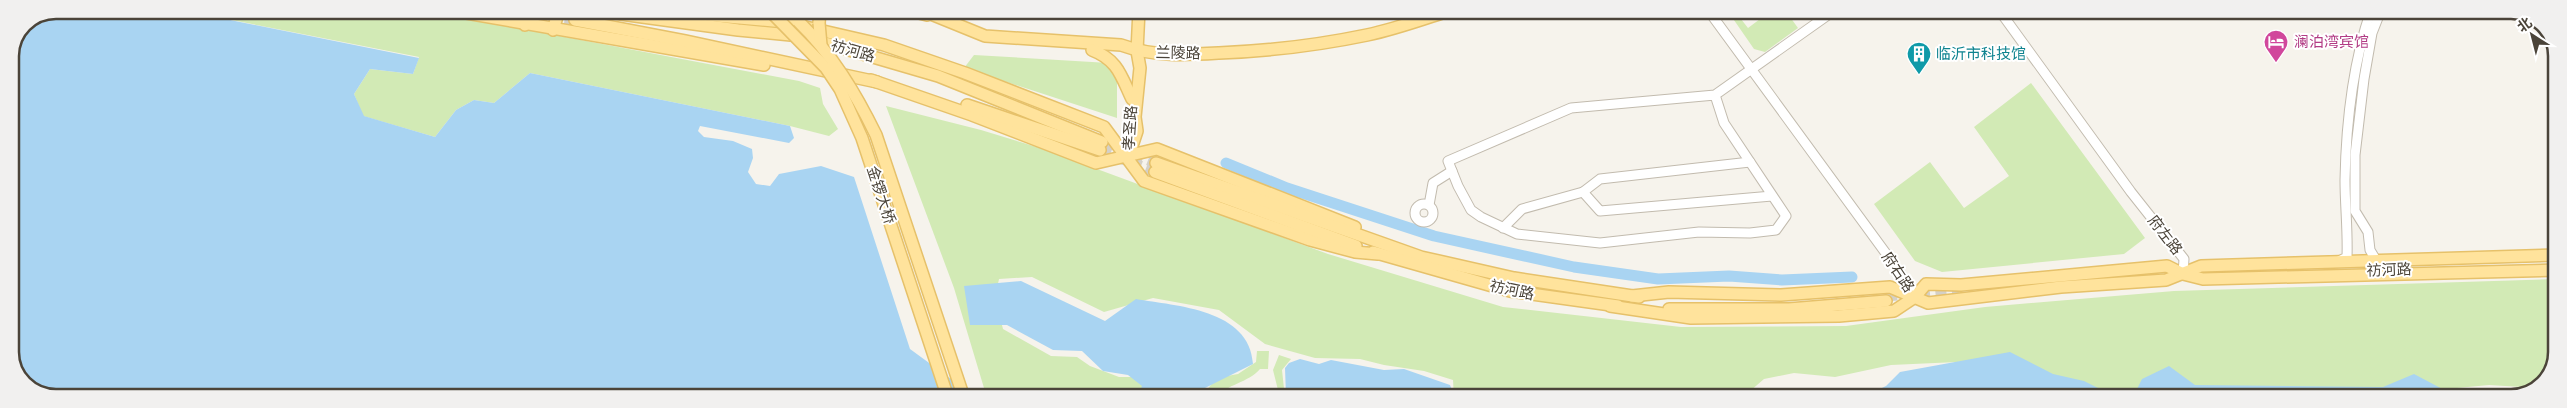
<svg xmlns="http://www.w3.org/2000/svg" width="2567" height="408" font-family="Signika,'Noto Sans SC',sans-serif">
<rect width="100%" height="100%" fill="#f6f3ec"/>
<g fill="#d2eab5">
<path d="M181,10H421L799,81L820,88L823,104L838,129L829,136L790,126L530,73L494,103L474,100L456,110L435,137L363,116L354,94L370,69L413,74L419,57Z"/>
<path d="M1727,10H1734L1748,28L1772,10H1785L1798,28L1765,52L1754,49Z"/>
<path d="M974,55L1109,63L1117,74V118L964,68Z"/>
<path d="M2031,83L2145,238L2124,254L1942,272L1915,261L1874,204L1930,162L1964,208L2009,176L1974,127Z"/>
<path d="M886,106L981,130L1040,148L1328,254L1503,307L1681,327L1846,326L1985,307L2174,291L2557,279V358L2538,388L2489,385L2393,394L2112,398L2001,360L1891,365L1835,377L1794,373L1764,379L1742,398H1454L1453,380L1424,371L1384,365L1360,359L1315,358L1265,344L1219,310L1153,298L1104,312L1032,277L999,279L995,298L1003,329L1051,356L1077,357L1090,366L1119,377H1139L1147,385L1143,398H987L954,288Z"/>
<path d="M1257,351H1269L1268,369H1260C1248,383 1227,384 1215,398H1201L1216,378L1238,374L1256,362Z"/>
<path d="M1279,355L1291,359L1282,370L1285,398H1280L1273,370Z"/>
</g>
<g fill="#a9d4f2">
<path d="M56,10H181L419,58L413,74L370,69L354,94L364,116L435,137L456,110L474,100L494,103L530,73L790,126L794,138L789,143L700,126L698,131L704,137L733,141L752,149L753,158L748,172L756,184L770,186L779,174L821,166L854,177L910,349L977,398H50L23,384L10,358V56L23,24Z"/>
<path d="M1021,281L1105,321L1136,299C1176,306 1250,309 1253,364L1205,388L1203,398H1137L1142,386L1128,375L1103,371L1082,351L1053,350L1007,325H970L964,286Z"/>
<path d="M2010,352L2053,374L2084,381L2118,398L2135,393L2142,379L2169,366L2195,385L2383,387L2414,374L2450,393L2495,398H1861L1886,386L1900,372Z"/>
<path d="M1300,359L1319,364L1331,360L1384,370L1404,369L1450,385L1455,398H1288L1286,396L1285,368L1289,363Z"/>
</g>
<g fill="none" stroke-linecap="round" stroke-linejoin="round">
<path stroke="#a9d4f2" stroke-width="11" d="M1226,163L1287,188L1434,236L1574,267L1658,279L1729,276L1782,280L1852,277"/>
<g stroke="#d4d0c8" stroke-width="11" stroke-dasharray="11 5.5" stroke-linecap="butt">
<path d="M516,10L575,20"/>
<path d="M1102,142L1156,163"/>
<path d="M1100,150L1155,172"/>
<path d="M1886,296L1959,289"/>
</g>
<defs>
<g id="minor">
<path d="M1708,10L1901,274L1915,297"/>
<path d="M1999,10L2131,192L2184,259L2183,274"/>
<path d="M1715,95L1724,123L1786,216L1776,230L1750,233L1699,232L1600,243L1517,234L1481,217L1471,210L1458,186L1448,161L1571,108L1715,95L1835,10"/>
<path d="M1583,192L1600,211L1772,196"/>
<circle cx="1424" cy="213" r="9"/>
<path d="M1429,205L1433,183L1452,171"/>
<path d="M1503,228L1522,209L1583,192L1600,179L1750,162"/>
<path d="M2376,260L2370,250L2368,232L2355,211V155L2364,79L2372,33L2381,10"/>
<path d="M2339,261L2347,257C2348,231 2345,206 2345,180C2346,125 2353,63 2371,10"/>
</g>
<g id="major">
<path d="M449,10L764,65"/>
<path d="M591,10L738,30L801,36L938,76L1102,142"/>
<path d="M649,10L784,22L884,45L965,73L1104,127L1144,181L1310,240L1355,252L1378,254"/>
<path d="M786,10L798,21"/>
<path d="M907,10L927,15"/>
<path d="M921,10L985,36L1121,45C1154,57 1186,55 1219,53C1269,51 1319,45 1367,35C1396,29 1423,19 1451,10"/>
<path d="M575,20L685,41L877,82"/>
<path d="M819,23L820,10"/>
<path d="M525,25L536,15V10"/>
<path d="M553,30L559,10"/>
<path d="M1092,50C1118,60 1121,76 1132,99"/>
<path d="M871,80L972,115L1096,163L1157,149L1355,227"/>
<path d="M967,105L1100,150"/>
<path d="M1128,158L1137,131L1135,117L1140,68L1137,51L1139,10"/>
<path d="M1156,163L1421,257L1514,278L1639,297"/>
<path d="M1155,172L1356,246"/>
<path d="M1373,252L1510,291L1618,306"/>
<path d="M1632,296L1669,292L1781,295L1890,287L1928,303L2061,287L2166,280L2201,266L2557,255"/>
<path d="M1610,306L1691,318L1839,316L1894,311L1915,297L1926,284L1961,285L2167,266L2183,274L2203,279L2557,270"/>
<path d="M1669,309H1789L1886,301"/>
</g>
</defs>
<use href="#minor" stroke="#c2bbae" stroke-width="11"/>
<use href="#major" stroke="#e6c16a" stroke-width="14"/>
<use href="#minor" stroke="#fff" stroke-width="9"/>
<use href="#major" stroke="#ffe39c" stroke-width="11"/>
<defs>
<g id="major-bridge">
<path d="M773,14L826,68L840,89L862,138L948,398"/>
<path d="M798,21C832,54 855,92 876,135L964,398"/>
<path d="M819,23L821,45"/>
</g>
</defs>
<use href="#major-bridge" stroke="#e6c16a" stroke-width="14" stroke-linecap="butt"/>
<use href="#major-bridge" stroke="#ffe39c" stroke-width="11"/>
</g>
<defs>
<symbol id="hotel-pin" viewBox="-11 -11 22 30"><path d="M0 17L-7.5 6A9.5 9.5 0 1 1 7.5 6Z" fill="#d1479c" stroke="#fff"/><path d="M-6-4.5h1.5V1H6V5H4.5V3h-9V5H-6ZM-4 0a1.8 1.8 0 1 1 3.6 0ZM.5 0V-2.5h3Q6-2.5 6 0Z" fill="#fff"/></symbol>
<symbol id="building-pin" viewBox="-11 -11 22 30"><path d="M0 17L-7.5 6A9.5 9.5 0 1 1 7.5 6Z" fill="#0f9aa8" stroke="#fff"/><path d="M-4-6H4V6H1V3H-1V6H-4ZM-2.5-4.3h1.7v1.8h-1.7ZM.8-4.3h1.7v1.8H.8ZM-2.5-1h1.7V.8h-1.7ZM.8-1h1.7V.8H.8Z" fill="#fff"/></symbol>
</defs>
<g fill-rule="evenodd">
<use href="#hotel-pin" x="2262" y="28" width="28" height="38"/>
<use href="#building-pin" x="1905" y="40" width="28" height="38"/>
</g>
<g text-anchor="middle" stroke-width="4" stroke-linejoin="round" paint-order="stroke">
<g font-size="15" fill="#b23c85" stroke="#fff" text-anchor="start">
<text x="2294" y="47">澜泊湾宾馆</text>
</g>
<g font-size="15" fill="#4b4439" stroke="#fff">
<text transform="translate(853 51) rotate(16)" y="5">祊河路</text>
<text transform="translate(1178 53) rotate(1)" y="5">兰陵路</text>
<text transform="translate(1130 128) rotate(-86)" y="5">孝圣路</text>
<text transform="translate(881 195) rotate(72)" y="5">金锣大桥</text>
<text transform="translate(2165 235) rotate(52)" y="5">府左路</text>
<text transform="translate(2389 270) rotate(-2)" y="5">祊河路</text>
<text transform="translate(1898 272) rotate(56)" y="5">府右路</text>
<text transform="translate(1512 290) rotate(12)" y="5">祊河路</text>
</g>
<g font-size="15" fill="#0d838f" stroke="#fff" text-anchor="start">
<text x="1936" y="59">临沂市科技馆</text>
</g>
</g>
<path d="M0 0H2567V408H0ZM56 19H2511A37 37 0 0 1 2548 56V352A37 37 0 0 1 2511 389H56A37 37 0 0 1 19 352V56A37 37 0 0 1 56 19Z" fill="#f1f0ef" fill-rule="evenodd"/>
<path fill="none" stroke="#4b4439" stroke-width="2.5" d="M56 19H2511A37 37 0 0 1 2548 56V352A37 37 0 0 1 2511 389H56A37 37 0 0 1 19 352V56A37 37 0 0 1 56 19Z"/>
<g transform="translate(2532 35) rotate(324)" stroke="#ffffff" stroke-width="4" paint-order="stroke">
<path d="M0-4L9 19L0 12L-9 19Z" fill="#4b4439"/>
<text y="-8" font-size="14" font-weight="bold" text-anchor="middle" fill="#4b4439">北</text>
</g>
</svg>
